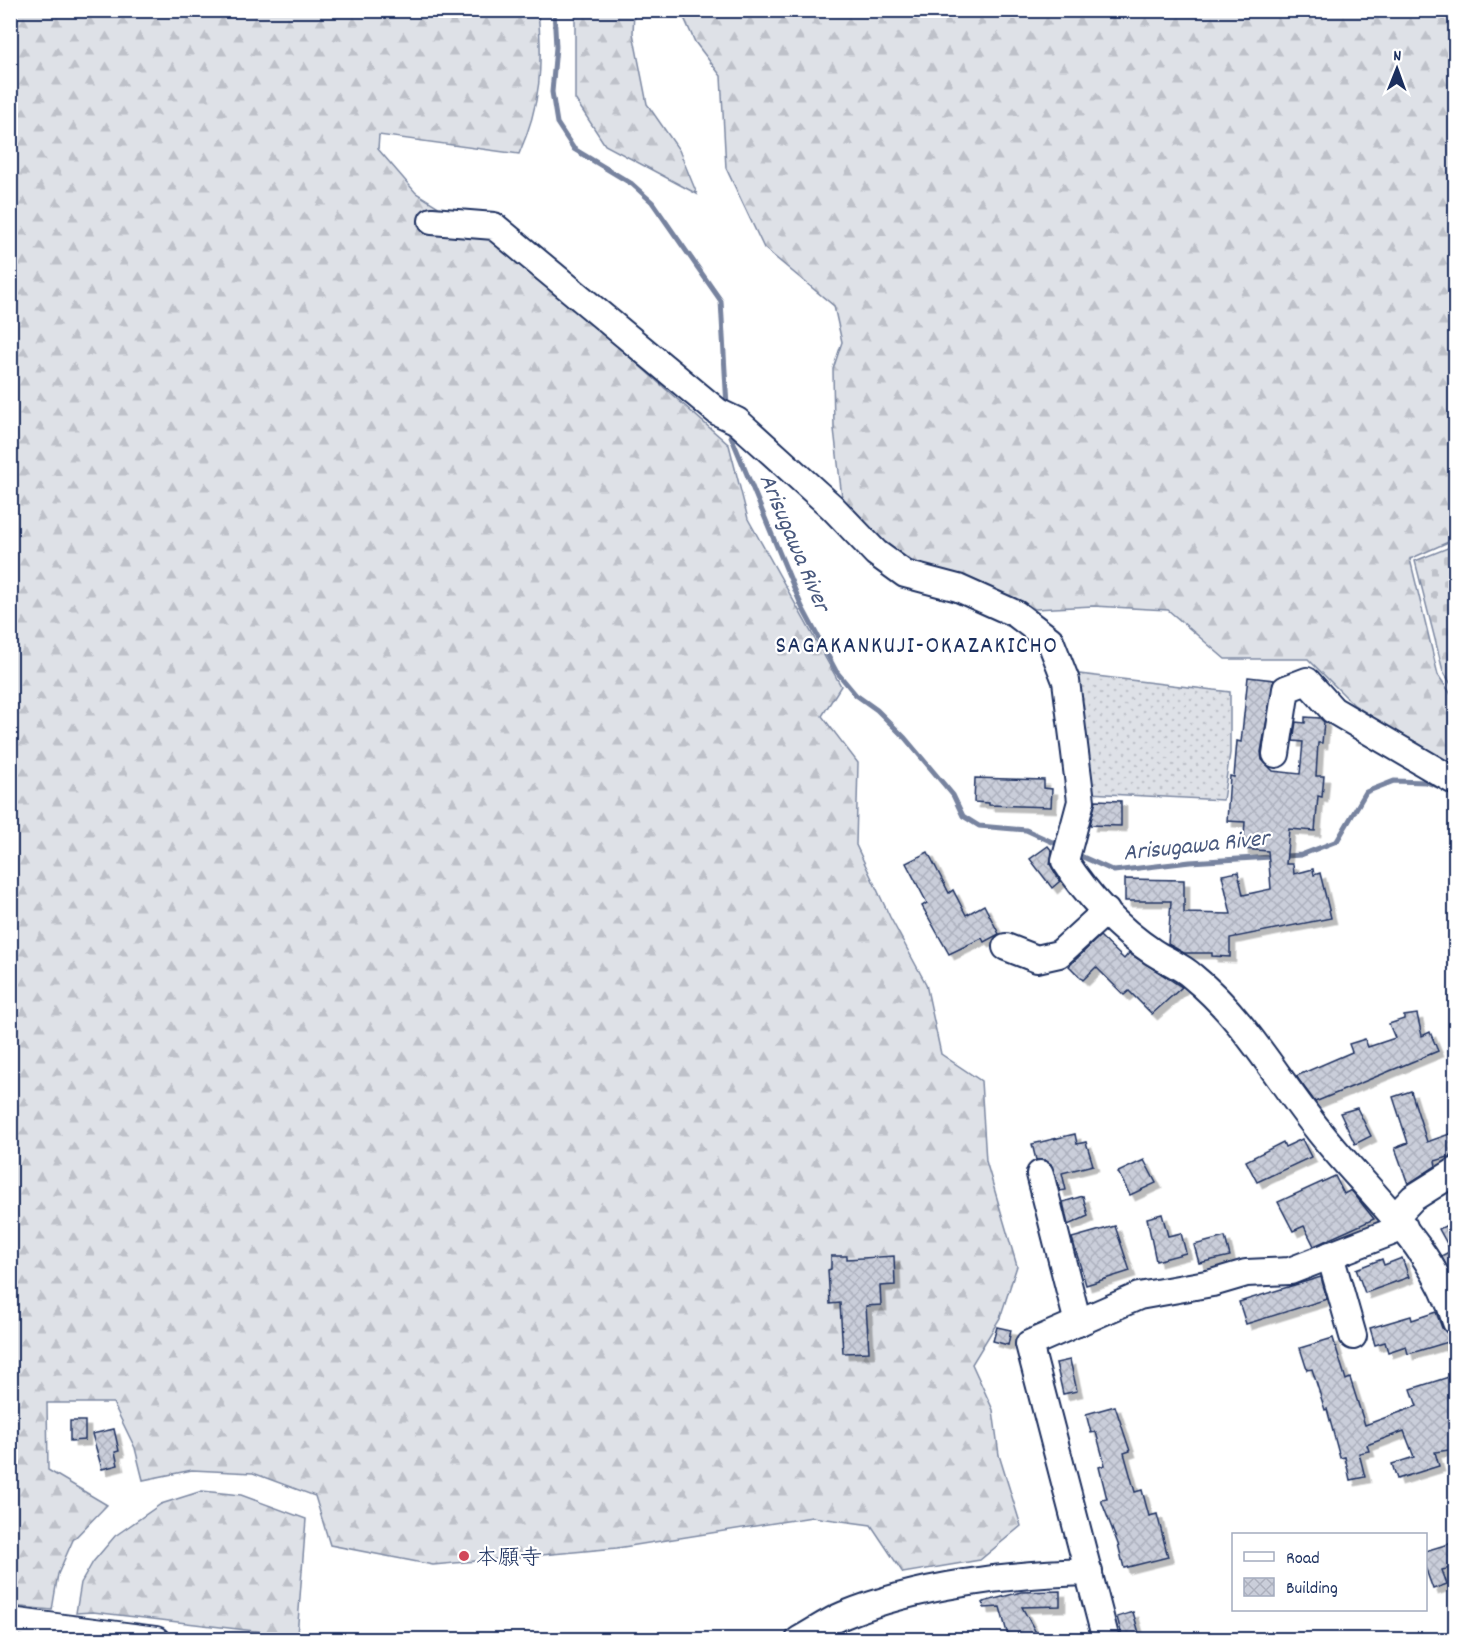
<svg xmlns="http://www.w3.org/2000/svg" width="1466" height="1650" font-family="Dekko,'Klee One',sans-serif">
<defs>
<pattern id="grass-dots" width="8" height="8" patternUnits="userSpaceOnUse" patternTransform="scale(1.5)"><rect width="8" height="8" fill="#dee1e7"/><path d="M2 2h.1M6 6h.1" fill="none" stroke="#bec1c9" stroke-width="1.8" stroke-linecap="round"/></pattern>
<pattern id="forest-firs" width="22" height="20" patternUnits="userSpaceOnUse" patternTransform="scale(1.5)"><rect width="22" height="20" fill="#dee1e7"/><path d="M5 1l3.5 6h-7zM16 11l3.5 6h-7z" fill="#bec1c9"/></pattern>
<pattern id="cemetery-stones" width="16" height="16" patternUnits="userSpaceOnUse" patternTransform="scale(1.5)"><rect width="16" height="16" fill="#dee1e7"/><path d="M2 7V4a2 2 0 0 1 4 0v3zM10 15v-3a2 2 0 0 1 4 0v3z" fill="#bec1c9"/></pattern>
<pattern id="building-cross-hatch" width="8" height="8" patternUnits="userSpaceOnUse" patternTransform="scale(1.5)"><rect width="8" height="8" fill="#caceda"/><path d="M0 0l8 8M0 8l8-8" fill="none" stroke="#adb1be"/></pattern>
<filter id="shadow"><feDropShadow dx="5.5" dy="5.5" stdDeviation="0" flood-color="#0004"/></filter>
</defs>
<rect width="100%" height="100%" fill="#fff"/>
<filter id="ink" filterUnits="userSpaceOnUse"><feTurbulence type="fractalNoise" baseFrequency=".0167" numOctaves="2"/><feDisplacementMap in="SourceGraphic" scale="12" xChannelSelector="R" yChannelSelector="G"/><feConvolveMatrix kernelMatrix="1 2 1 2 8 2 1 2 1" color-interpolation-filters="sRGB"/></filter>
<g filter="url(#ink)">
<path fill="url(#grass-dots)" stroke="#7c88a2" stroke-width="1.5" d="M1071,673L1230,692V753L1223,800L1088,793Z"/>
<g fill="url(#forest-firs)" stroke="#7c88a2" stroke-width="1.5">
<path d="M10,11H538C543,65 541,104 519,154L379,135L378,149L416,193L512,253L729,445L748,519L841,686L822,716L858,763L856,845L890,917L926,984L941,1054L981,1081L986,1161L1017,1266L1000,1318L972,1364L993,1410L999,1455L1021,1526L980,1560L903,1573L871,1525L812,1517L617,1548L433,1565L330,1545L315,1496L253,1473L192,1470L143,1480L135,1448L113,1403H47L48,1470L107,1505L73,1540L58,1574L52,1610L11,1606Z"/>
<path d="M575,11H634L633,33L647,104L679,150L697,194L605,145L575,99Z"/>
<path d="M681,11H1455V539L1410,559L1438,675L1455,700V771L1354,705L1308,659H1225L1168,610L1093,606L1035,609L972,580L928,569L888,552L844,515L834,429L833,369L842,342L834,306L764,248L726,168L721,76L695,42Z"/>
<path d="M202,1491L241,1495L306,1519L297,1636L93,1612L76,1613L81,1583L93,1562L115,1536L161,1504Z"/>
</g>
<path fill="url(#cemetery-stones)" stroke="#7c88a2" stroke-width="1.5" d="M1455,545V691L1443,671L1415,561Z"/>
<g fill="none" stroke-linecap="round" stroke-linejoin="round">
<g stroke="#77839f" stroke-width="5">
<path d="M554,10L556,47L552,92L557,123L574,149L632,184L652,202L721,301L727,407"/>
<path d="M730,425L731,436L802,607L836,671L856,695L877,710L905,738L953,795L963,816L979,826L1026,830L1061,846"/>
<path d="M1074,853L1114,871L1190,862L1301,855L1337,841L1366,792L1394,781L1426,782L1443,788L1456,797"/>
</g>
</g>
<g fill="url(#building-cross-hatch)" stroke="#1b2f5e" stroke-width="1.5" filter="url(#shadow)">
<path d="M1248,677L1274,680L1261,752L1262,760L1273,771L1300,774L1303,742L1293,741L1296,722L1305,723V717L1320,718L1324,722L1322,743H1318L1316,776H1324L1322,797L1318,796L1315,831L1289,829L1286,864H1293L1294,874L1313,869L1314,875L1320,873L1331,918L1230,938V957L1212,956V953H1184L1168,944L1171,901H1125V879L1184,880V913L1231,914L1222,875L1238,872L1243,895L1271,889L1268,851L1243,849L1245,822L1227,821L1230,776L1234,777L1237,741L1241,742Z"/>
<path d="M975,778L1044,780V788L1052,789L1051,807L989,805V803L974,802Z"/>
<path d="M1096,800L1121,801V826L1090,825Z"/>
<path d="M1048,846L1052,851L1050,864L1060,881L1052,888L1030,859Z"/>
<path d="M928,852L949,893L953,890L966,915L984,905L999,934L984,942L982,938L949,954L922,906L927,903L906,863Z"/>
<path d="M1100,936L1124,959L1129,953L1182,987L1152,1014L1129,991L1124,995L1096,967L1083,980L1069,966Z"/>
<path d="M1417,1014L1422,1036L1430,1032L1438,1051L1315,1102L1296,1076L1352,1052L1349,1044L1365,1039L1368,1047L1395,1038L1389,1024L1404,1019V1016Z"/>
<path d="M1411,1091L1427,1142L1455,1132V1155L1435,1161L1436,1166L1408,1184L1395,1148L1408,1143L1393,1097Z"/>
<path d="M1357,1108L1371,1136L1355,1144L1340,1113Z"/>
<path d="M1075,1134L1077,1144L1086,1142L1093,1165L1062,1173L1066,1190L1060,1191L1051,1164L1045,1160H1036L1032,1144Z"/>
<path d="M1302,1139L1311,1157L1257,1182L1246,1161L1283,1142L1285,1147Z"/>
<path d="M1144,1160L1156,1183L1130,1195L1118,1172Z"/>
<path d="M1335,1176L1344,1194L1351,1190L1374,1219L1314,1246L1304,1226L1293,1231L1278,1202Z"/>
<path d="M1083,1196L1088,1216L1068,1225L1063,1202Z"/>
<path d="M1162,1214L1168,1236L1181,1233L1186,1253L1156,1261L1147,1218Z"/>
<path d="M1455,1221V1281L1441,1256L1451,1251L1439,1229Z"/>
<path d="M1115,1226L1130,1271L1086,1285L1072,1238Z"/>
<path d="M1225,1237L1230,1256L1199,1263L1194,1245Z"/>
<path d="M831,1256H847V1259L894,1256L895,1285L880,1286L881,1305L866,1306L869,1352L843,1353L840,1303L830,1304L828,1270L831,1269Z"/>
<path d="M1402,1258L1409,1277L1365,1293L1356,1269L1382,1259L1384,1265Z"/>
<path d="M1321,1277L1327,1299L1246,1324L1239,1302Z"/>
<path d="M1436,1312L1442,1328L1455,1340L1408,1354L1406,1346L1388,1352L1385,1342L1375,1345L1370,1328L1411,1316L1412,1320Z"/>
<path d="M997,1327L1011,1330L1008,1345L993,1341Z"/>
<path d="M1333,1338L1346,1380L1350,1378L1365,1425L1417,1406L1411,1389L1455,1375V1449L1435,1452L1439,1466L1397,1479L1392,1464L1414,1457L1404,1431L1367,1445L1369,1451L1359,1453L1365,1477L1350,1480L1345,1457L1340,1458L1327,1409L1325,1410L1312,1369L1307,1370L1300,1348Z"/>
<path d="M1070,1360L1077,1391L1063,1394L1056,1363Z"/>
<path d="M1115,1406L1130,1451L1124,1453L1135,1492L1142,1490L1149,1516L1157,1514L1168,1557L1124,1568L1118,1544L1101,1500L1107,1499L1099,1467L1105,1465L1096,1432L1091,1433L1086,1414Z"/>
<path d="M70,1421H85V1440L70,1441Z"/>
<path d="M114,1429L119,1451L115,1452L118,1465L102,1469L92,1434Z"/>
<path d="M1455,1542V1567L1442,1570L1447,1584L1433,1589L1425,1567V1551Z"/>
<path d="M1060,1591V1606L1022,1607L1040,1640H1009L1000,1607L984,1608L983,1602L1021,1592Z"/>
<path d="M1133,1612L1141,1640H1123L1117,1617Z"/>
</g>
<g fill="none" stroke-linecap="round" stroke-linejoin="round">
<defs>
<g id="minor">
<path d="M432,221L494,226L718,412L737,421L832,507L876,553L905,574L958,588L1016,614L1050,640L1066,681L1081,801L1065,861C1087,895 1118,929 1153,952C1165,960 1181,966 1192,976C1245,1019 1277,1079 1319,1131C1368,1193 1432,1243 1456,1322"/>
<path d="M1276,754L1286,689L1307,681L1333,710L1456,782"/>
<path d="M1006,947L1037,959L1059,954L1106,911"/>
<path d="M1040,1174L1078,1323"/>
<path d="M1396,1216L1413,1198L1456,1171"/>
<path d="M1330,1255L1353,1336"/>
<path d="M10,1621L156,1640"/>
<path d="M799,1640C814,1632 829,1621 844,1615C917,1585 1010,1574 1089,1572"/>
<path d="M1106,1640L1029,1344L1139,1296L1212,1283L1246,1273L1290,1271L1404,1227"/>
</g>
</defs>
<use href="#minor" stroke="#1b2f5e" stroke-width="30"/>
<use href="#minor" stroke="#fff" stroke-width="26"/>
</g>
</g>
<circle fill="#d1495b" stroke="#fff" stroke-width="2" cx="464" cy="1556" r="6"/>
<g text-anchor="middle" stroke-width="4.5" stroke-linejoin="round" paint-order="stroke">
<g font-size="22" fill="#1b2f5e" stroke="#fff" text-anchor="start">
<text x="476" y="1564">本願寺</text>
</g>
<g font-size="24" font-style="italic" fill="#49597e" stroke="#fff">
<text transform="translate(796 542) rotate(67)" y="8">Arisugawa River</text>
<text transform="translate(1196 844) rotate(-6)" y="8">Arisugawa River</text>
</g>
<g font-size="24" letter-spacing="1.5" fill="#1b2f5e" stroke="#fff">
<text x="917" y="652">SAGAKANKUJI-OKAZAKICHO</text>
</g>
</g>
<rect width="1466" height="1650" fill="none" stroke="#fff" stroke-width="36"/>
<rect x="18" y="18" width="1430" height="1614" fill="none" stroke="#1b2f5e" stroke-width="2" filter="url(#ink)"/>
<rect x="1232" y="1533" width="195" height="78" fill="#ffffff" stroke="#a4acbf" stroke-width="1.5"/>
<rect x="1244" y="1552" width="30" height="9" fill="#ffffff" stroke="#a4acbf" stroke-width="1.5"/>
<text x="1286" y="1563" font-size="18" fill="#1b2f5e">Road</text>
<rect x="1244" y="1578" width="30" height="18" fill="url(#building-cross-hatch)" stroke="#a4acbf" stroke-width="1.5"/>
<text x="1286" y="1593" font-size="18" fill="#1b2f5e">Building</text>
<g transform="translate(1397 69) rotate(1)" stroke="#ffffff" stroke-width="4.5" paint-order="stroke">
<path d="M0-4.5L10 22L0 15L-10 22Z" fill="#1b2f5e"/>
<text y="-9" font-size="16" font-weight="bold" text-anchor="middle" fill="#1b2f5e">N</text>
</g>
</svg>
